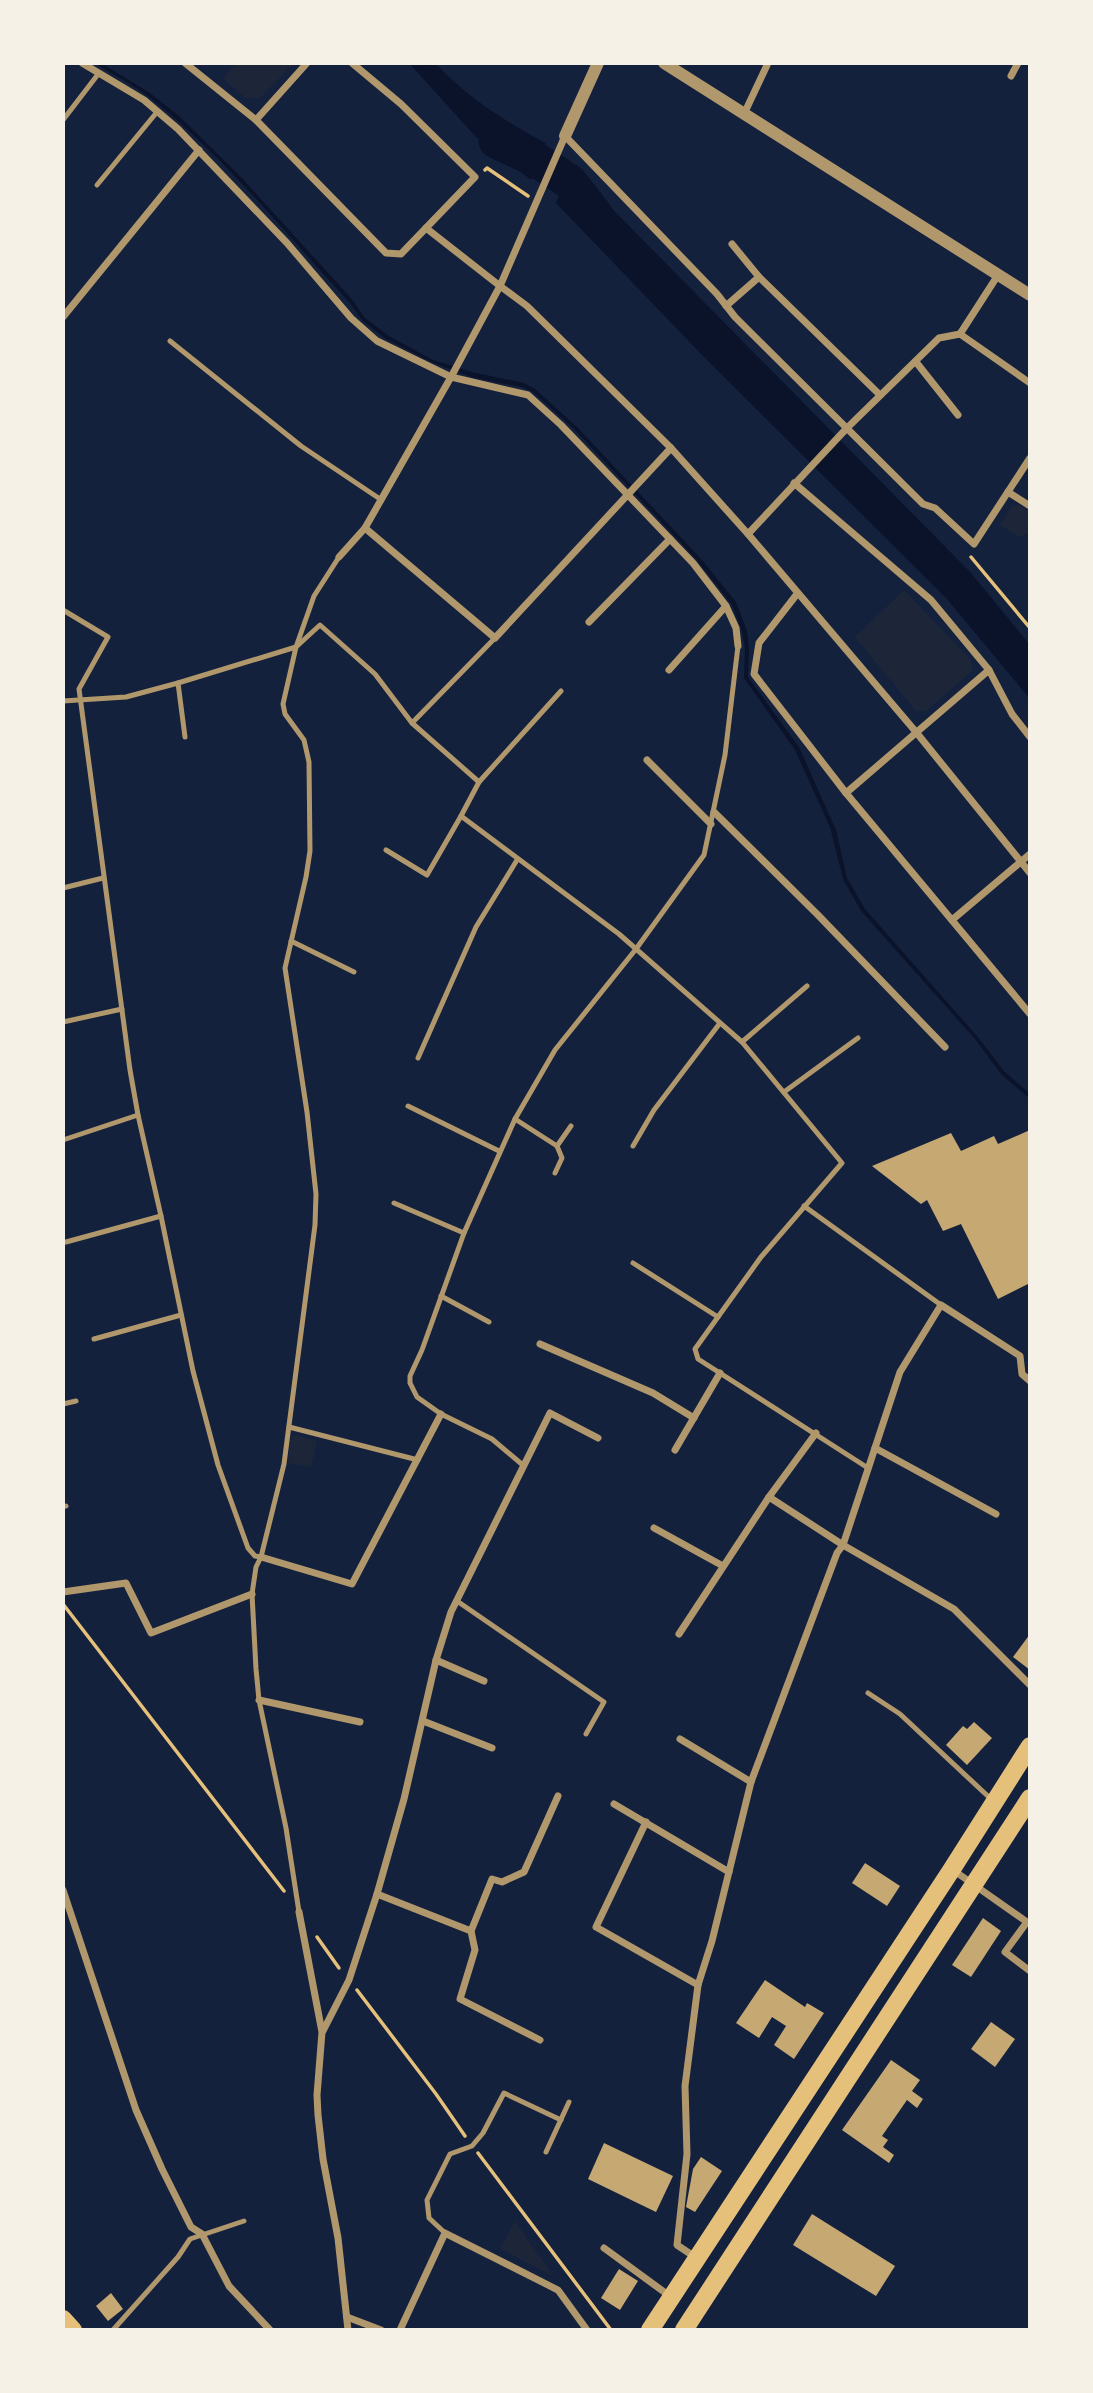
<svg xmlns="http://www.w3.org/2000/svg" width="1093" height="2393" font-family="Quicksand,sans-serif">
<rect width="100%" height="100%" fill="#14213d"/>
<g fill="#1d2539">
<path d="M236,63H294L260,98H246L223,79Z"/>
<path d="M1019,505L1030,512V533L1019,537L1000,525L1011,507Z"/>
<path d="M904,590L971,660L973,670L926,711H916L855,637Z"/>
<path d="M296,1435L317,1441L311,1467L288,1463L290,1440Z"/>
<path d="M515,2221L553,2276L500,2249Z"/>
</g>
<g fill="#0b132b">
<path d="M94,63H101L150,93L179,116L240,176L351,298L365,318L389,336L433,360L472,372L524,383L535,389L577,427L702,560L736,602L747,631L749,649L748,677L799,747L836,830L847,878L865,909L977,1036L1004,1071L1030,1094V1099L1001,1074L975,1039L861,911L843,879L830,827L795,750L744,678L745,648L742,631L732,605L696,559L574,429L533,392L522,387L474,378L431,362L386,339L363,321L348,301C284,232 223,155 149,97C132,84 112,74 94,63Z"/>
<path d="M409,63H435C467,97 504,121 546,143L531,180L475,136Z"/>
<path d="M571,167L971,573L1030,645V699L947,599L704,357L556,203Z"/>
</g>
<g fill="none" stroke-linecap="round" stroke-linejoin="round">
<path stroke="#0b132b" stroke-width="35" d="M496,141L538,161L570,182L595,214"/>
</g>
<g fill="#c6a872">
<path d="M1030,1130V1283L998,1299L961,1224L943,1231L927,1200L921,1204L872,1166L951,1133L961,1151L994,1136L998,1144Z"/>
<path d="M1030,1634V1670L1013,1657Z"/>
<path d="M974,1722L992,1738L967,1765L946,1745L963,1726L967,1729Z"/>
<path d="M865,1863L900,1886L887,1906L852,1883Z"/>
<path d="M983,1918L1001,1931L971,1977L952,1965Z"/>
<path d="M765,1980L805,2007L807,2003L824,2013L794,2059L774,2045L786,2026L772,2017L759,2038L736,2023Z"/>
<path d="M991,2022L1015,2039L995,2067L971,2049Z"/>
<path d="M891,2060L920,2080L912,2091L923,2099L917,2108L907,2100L882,2136L888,2140L883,2147L894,2155L889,2163L842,2130Z"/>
<path d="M604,2143L673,2176L656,2212L588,2179Z"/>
<path d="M701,2157L722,2171L695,2212L686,2207L693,2169Z"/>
<path d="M812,2214L895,2266L876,2296L793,2245Z"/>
<path d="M619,2269L638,2281L620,2310L601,2298Z"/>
<path d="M111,2293L123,2309L108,2321L96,2306Z"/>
</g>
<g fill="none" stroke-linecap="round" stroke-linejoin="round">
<g stroke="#e5c07b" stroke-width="3.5">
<path d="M485,170L487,168L528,196"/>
<path d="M971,557L1030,628"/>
<path d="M63,1604L284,1891"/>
<path d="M317,1937L339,1968"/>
<path d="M357,1990L436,2094L465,2136"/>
<path d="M478,2153L611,2330"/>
</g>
<g stroke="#b1986c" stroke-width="5">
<path d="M63,120L99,73"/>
<path d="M97,185L157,112"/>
<path d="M170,341L301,446L380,499"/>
<path d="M63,610L108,637L79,689L130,1070L138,1115L161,1216L193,1371L218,1465L248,1548L255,1556L261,1557"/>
<path d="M178,683L185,737"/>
<path d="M63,701L126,697L178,683L296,647L320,625L375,674L412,723L479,782L461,816"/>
<path d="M412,723L495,638"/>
<path d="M479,782L561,691"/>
<path d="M386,850L427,875L461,816L619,934L742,1042L842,1163L761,1257L695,1349L698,1359L868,1468"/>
<path d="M63,888L103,878"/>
<path d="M291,941L354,972"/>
<path d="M63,1022L122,1009"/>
<path d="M742,1042L807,986"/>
<path d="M418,1058L476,927L517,860"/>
<path d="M784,1092L858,1038"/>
<path d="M408,1106L499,1151"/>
<path d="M515,1119L557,1146L562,1158L555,1173"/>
<path d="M63,1140L138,1115"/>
<path d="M557,1146L571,1126"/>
<path d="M633,1146L654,1110L720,1023"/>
<path d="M394,1203L464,1233"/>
<path d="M804,1206L941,1305"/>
<path d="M66,1242L161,1216"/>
<path d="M633,1263L718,1317"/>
<path d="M441,1296L489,1322"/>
<path d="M94,1339L181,1315"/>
<path d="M63,1404L76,1401"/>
<path d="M289,1427L418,1460"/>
<path d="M524,1466L492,1439L441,1414L417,1397L410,1383V1376L422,1350L464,1233L515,1119L555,1050L636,949L704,855L725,755L738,646"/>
<path d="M63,1507L66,1506"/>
<path d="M457,1601L604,1702L586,1734"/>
<path d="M868,1693L900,1714L992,1800"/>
<path d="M299,1912L286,1828L259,1700L256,1669L252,1594L256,1567L261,1557L284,1464L315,1225L316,1194L307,1112L285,968L306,877L310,851L309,762L304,740L285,714L283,704L296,647L314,596L339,557"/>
<path d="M546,2152L569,2102"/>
<path d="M445,2233L429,2218L427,2200L450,2154L472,2146L483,2133L504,2093L561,2120"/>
<path d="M113,2330L178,2257L190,2239L244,2221"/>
</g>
<g stroke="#b1986c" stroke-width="7">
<path d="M82,63L144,100L178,129L287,243L351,318L377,341L451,377L528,395L561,425L693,563L726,606L736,628L738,646"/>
<path d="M185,63L256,120L386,253L401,254L426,228L500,286L451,377L365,528L339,557"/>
<path d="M352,63L401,104L475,177L426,228"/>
<path d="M1011,76L1018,63"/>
<path d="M744,114L768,63"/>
<path d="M256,120L307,63"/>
<path d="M732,244L759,277L880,395"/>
<path d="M726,306L759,277"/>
<path d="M63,317L199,150"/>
<path d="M960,334L998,275"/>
<path d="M916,362L958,415"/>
<path d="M1030,458L974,544L935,508L923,504L735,317L717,294L565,136L500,286L527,306L671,448L748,534L916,732L1030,873"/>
<path d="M794,483L931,600L989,670L1012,714L1030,737"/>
<path d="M1008,492L1030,506"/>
<path d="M365,528L495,638L671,448"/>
<path d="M748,534L846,429L939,338L960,334L1030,383"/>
<path d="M797,594L759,643L754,674L846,793L1030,1014"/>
<path d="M589,622L670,539"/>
<path d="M669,670L726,606"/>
<path d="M647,760L711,824"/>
<path d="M846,793L989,670"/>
<path d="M714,812L818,915L945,1047"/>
<path d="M952,920L1030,854"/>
<path d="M540,1344L653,1393L694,1418"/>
<path d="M875,1448L996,1514"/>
<path d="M675,1450L720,1373"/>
<path d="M769,1497L843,1545L954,1609L1030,1685"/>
<path d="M654,1528L723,1566"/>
<path d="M261,1557L352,1584L441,1414"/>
<path d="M63,1592L126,1583L151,1633L252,1594"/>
<path d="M679,1634L769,1497L816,1433"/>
<path d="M436,1660L484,1681"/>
<path d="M259,1700L360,1722"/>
<path d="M423,1721L492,1748"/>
<path d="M680,1739L751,1782"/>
<path d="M614,1804L729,1872"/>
<path d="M646,1822L596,1927L698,1985"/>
<path d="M953,1870L1027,1922L1005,1952L1030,1971"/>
<path d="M63,1890L136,2110L162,2169L191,2227L202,2234L229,2286L270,2330"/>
<path d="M377,1894L404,1799L436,1660L451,1612L550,1413L598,1438"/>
<path d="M299,1912L322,2032L317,2095L318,2115L323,2159L338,2238L348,2330"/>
<path d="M471,1931L492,1879L502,1882L524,1872L558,1796"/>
<path d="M323,2031L349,1980L377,1894L471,1931L475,1950L460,1999L540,2040"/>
<path d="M604,2248L671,2297"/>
<path d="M695,2257L677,2245L687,2154L685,2086L698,1985L712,1941L751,1782L837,1553L843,1545L900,1372L941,1305L1020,1356L1022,1374L1030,1381"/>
<path d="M347,2317L381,2330"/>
<path d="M400,2330L445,2233L558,2290L587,2330"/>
</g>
<g stroke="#b1986c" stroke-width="12">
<path d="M664,63L1030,295"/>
<path d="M565,136L598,63"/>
</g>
<g stroke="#e5c07b" stroke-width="18">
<path d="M63,2319L73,2330"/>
<path d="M650,2330L952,1869L1030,1746"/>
<path d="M684,2330L1030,1798"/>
</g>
</g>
<rect width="1093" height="2393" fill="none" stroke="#f6f1e7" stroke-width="130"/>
</svg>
